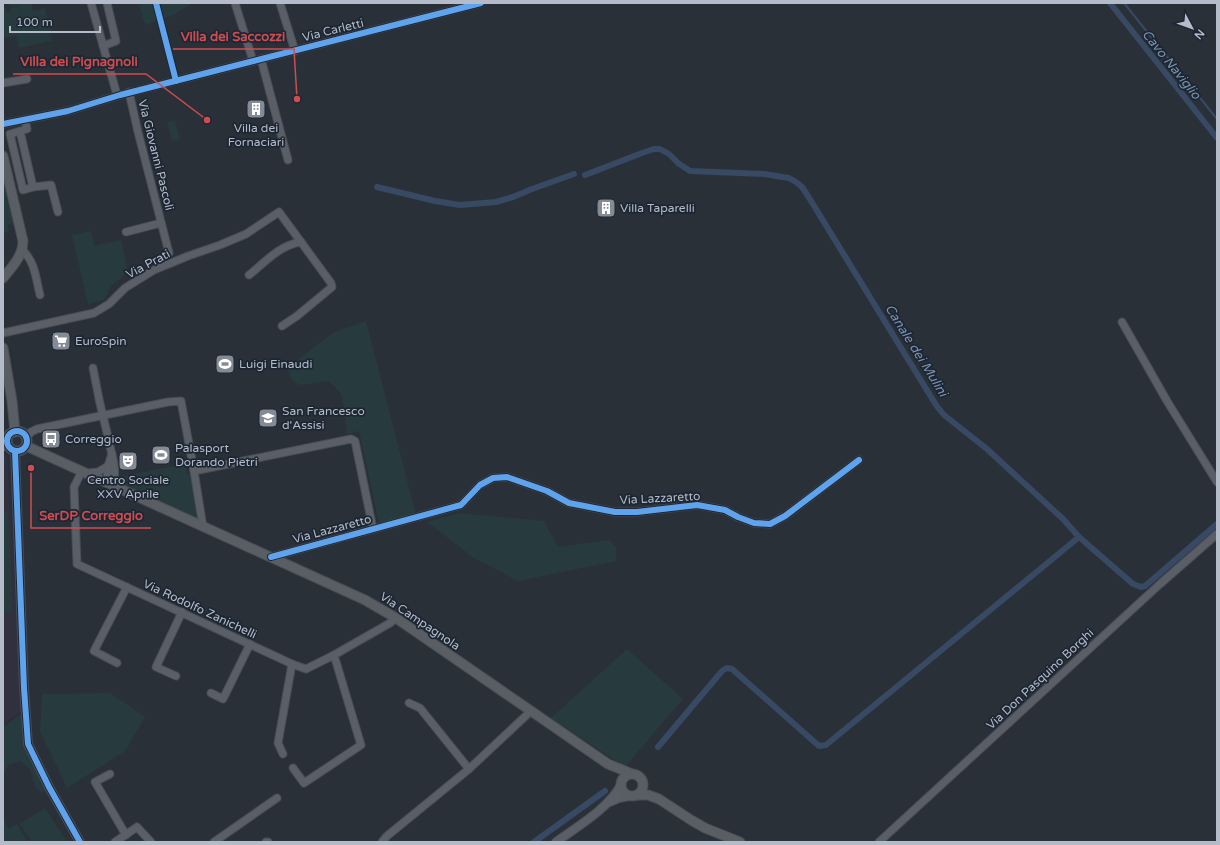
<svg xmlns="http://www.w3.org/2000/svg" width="1220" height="845" font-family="'Varela Round',sans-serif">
<rect width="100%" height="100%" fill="#2a3038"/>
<path fill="#31303e" d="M3,452L7,456L22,710L3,724Z"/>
<g fill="#273a3e">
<path d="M11,3H31L33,11L45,8L53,41H52L44,16L22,19L18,5L11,7L10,4Z"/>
<path d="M139,3H192L174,15L145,25Z"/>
<path d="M18,6L22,21L44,16L51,41L19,48L16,36L5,38L3,29V8H5L7,13L11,11L10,8Z"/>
<path d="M175,120L180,139L172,141L167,122Z"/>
<path d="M3,181L14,223L8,225L9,231L3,233Z"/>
<path d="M91,231L94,246L121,240L128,272L112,285L104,300L88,304L72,235Z"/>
<path d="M366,321L416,515L379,523L359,431L347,434L342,395L329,381L300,385L292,380L287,368L334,332Z"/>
<path d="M185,464L187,474L192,475L197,510L195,518L131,490L124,485L122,480L123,476Z"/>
<path d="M8,512L13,611H3V513Z"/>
<path d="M459,513L544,521L558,547L609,540L616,547V561L518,581L474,558L427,522Z"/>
<path d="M627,649L683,699L625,767L551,718Z"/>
<path d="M110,693L145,717L125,751L67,788L40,731L42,694Z"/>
<path d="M21,714L25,746L48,789L44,792L40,793L35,786L30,769L20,761L8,765L3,775V727Z"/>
<path d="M45,808L67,842H32L20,824Z"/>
<path d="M3,819L9,829L17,824L28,842H3Z"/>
</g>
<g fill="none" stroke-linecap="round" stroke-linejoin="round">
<path stroke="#384963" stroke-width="2" d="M1124,3L1217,119"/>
<g stroke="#384963" stroke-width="6">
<path d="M1110,3L1217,138"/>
<path d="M585,175L642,153L654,149H660L669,154L678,163L690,171L764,174L789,178L796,182L802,187L808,196L936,405L944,415L987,449L1063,519L1079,537L1133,584L1141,587L1145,586L1217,524"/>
<path d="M377,187L435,201L460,205L496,202L513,197L532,189L574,174"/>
<path d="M658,747L722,671L727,668L732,669L819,746L826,745L1079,537"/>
<path d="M534,842L605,791"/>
</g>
<defs>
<g id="minor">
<path d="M91,3L117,95"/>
<path d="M235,3L253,61"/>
<path d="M280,3L295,51"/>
<path d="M103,46L116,41L107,3"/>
<path d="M261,59L288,160"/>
<path d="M3,83L27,79"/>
<path d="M129,92L138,132L169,253"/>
<path d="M3,124L68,111L120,95L481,3"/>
<path d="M20,131L33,187L23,190L10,134L27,129L25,120"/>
<path d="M33,187L51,185L58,212"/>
<path d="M126,232L161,223"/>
<path d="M22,250C35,261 36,279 40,295"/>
<path d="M249,275C265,262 280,245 301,242"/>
<path d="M1122,322L1167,401L1217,482"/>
<path d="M3,333L94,313L109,304L125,288L154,270L188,256L220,245L246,234L279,212L331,283L332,287L297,316L282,326"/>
<path d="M93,368C97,391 102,414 108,437C111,455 118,467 113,486"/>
<path d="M26,438L31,432L37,429L168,402L181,401L194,471L203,527"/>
<path d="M82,471L74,487L77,564L292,664L306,669L334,655L390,623L396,618"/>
<path d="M194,471L351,439L355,441L373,529"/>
<path d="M88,473L98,472L108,466L112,454"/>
<path d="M107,483L108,466"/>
<path d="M271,557L461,505L480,485L493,478L507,477L547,491L569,503L615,512H637L697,505L725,510L738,517L754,523L770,524L785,516L859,460"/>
<path d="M117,663L94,651L127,587"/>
<path d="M176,676L156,667L182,612"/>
<path d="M211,693L223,699L250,644"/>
<path d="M409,703L420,708L469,769"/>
<path d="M283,754L278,743L292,664"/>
<path d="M293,768L304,783L361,745L334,655"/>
<path d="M110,774L95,782L126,835"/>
<path d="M115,842L137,827L151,842"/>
<path d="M214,842L277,798"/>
<path d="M266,842H268"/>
<path d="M382,842L387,836L469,769L531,711"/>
<path d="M879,842L1160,584L1217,534"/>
</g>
<g id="tertiary">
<path d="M3,446L8,445"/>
<path d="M15,451L24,688L28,744L49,787L80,842"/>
<path d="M610,802L619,798L629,796"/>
<path d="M556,842C578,826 608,809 621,785"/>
</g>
<g id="secondary">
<path d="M3,156L23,241C23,256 12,267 3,278"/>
<path d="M3,348L12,401L15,432"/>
<circle cx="17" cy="441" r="10"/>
<path d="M26,446L365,600L396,618L608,764L630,773"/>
<circle cx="632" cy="785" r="11"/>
<path d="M638,795H648L659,799L691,820L705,828L740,842"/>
</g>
</defs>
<use href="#minor" stroke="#484c53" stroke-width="9"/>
<use href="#tertiary" stroke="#484c53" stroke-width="10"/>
<use href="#secondary" stroke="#484c53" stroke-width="11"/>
<use href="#minor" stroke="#5a5e66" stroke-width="7"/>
<use href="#tertiary" stroke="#5a5e66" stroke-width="8"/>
<use href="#secondary" stroke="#595d64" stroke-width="9"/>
<defs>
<g id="cycleway">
<path d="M156,3L176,81"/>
<path d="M3,124L68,111L120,95L481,3"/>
<circle cx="17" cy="441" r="10"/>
<path d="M15,451L24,688L28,744L49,787L80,842"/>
<path d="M271,557L461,505L480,485L493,478L507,477L547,491L569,503L615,512H637L697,505L725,510L738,517L754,523L770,524L785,516L859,460"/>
</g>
</defs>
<use href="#cycleway" stroke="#1d2633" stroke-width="8"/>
<use href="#cycleway" stroke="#60a3ed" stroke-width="6"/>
</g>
<defs>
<symbol id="building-square" viewBox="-11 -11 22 22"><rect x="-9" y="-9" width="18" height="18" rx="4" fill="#848b96" stroke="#1d2633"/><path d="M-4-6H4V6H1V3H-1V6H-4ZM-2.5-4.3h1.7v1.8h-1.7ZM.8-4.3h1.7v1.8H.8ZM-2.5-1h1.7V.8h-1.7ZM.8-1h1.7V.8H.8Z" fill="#fff"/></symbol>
<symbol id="supermarket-square" viewBox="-11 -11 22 22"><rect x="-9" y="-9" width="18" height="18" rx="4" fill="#848b96" stroke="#1d2633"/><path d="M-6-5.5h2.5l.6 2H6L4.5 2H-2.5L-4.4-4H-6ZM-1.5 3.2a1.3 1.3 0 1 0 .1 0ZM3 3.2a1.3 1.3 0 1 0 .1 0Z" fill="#fff"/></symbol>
<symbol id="stadium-square" viewBox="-11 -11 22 22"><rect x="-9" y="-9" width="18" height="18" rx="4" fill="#848b96" stroke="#1d2633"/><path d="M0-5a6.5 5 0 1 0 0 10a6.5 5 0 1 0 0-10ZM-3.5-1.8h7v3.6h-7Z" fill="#fff"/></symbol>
<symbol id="school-square" viewBox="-11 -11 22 22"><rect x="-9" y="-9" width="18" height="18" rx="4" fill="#848b96" stroke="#1d2633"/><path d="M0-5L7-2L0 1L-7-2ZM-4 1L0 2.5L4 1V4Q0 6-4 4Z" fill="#fff"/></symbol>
<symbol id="bus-square" viewBox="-11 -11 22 22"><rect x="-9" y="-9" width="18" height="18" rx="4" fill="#848b96" stroke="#1d2633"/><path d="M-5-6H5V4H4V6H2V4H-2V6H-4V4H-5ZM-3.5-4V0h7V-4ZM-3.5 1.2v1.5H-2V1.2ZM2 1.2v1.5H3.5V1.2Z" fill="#fff"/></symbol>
<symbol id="theatre-square" viewBox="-11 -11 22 22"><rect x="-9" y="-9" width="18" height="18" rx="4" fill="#848b96" stroke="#1d2633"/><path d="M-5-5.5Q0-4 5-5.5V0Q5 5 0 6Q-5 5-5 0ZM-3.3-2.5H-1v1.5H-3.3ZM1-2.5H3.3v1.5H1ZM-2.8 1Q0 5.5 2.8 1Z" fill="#fff"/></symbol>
</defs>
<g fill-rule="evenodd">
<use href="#building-square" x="245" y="98" width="22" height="22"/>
<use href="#building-square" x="595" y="197" width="22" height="22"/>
<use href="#supermarket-square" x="50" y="330" width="22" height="22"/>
<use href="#stadium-square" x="214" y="353" width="22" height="22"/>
<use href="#school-square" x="257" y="407" width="22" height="22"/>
<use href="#bus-square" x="40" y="428" width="22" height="22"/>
<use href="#stadium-square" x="150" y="444" width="22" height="22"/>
<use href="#theatre-square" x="117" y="450" width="22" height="22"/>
</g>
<g text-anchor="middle" stroke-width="3.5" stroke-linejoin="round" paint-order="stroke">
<g font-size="12" fill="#b4bcc9" stroke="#1d2633">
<text transform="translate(333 30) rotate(-14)" y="4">Via Carletti</text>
<text transform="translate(156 155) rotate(76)" y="4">Via Giovanni Pascoli</text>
<text transform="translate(148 264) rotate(-28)" y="4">Via Prati</text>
<text transform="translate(660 498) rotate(-3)" y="4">Via Lazzaretto</text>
<text transform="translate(332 529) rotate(-15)" y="4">Via Lazzaretto</text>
<text transform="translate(200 609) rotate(25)" y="4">Via Rodolfo Zanichelli</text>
<text transform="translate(420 621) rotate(34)" y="4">Via Campagnola</text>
<text transform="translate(1040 679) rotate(-43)" y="4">Via Don Pasquino Borghi</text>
</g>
<g font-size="12" fill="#b4bcc9" stroke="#1d2633" text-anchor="start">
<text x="256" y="132" text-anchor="middle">Villa dei<tspan x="256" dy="14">Fornaciari</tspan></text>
<text x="620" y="212">Villa Taparelli</text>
<text x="75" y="345">EuroSpin</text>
<text x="239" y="368">Luigi Einaudi</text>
<text x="282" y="415">San Francesco<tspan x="282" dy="14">d'Assisi</tspan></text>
<text x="65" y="443">Correggio</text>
<text x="175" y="452">Palasport<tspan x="175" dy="14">Dorando Pietri</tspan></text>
<text x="128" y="484" text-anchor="middle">Centro Sociale<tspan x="128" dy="14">XXV Aprile</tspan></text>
</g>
<g font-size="13" font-style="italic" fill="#7c92b1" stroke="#1d2633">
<text transform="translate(1172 64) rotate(51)" y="5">Cavo Naviglio</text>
<text transform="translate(917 350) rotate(58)" y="5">Canale dei Mulini</text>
</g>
</g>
<path fill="none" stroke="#ce4d50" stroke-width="1.5" d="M297 99L294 49H173M207 120L146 74H13M31 468L31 528H151"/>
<g fill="#ce4d50" stroke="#1d2633" stroke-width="1.5">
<circle cx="297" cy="99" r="4"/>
<circle cx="207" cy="120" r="4"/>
<circle cx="31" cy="468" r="4"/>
</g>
<g font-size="13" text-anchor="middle" font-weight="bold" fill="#ce4d50" stroke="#1d2633" stroke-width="3.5" stroke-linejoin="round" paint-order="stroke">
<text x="233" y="41">Villa dei Saccozzi</text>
<text x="79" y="66">Villa dei Pignagnoli</text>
<text x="91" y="520">SerDP Correggio</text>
</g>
<rect width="1220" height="845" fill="none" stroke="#b4bcc9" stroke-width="8"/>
<g transform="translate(1192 28) rotate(131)" stroke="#1d2633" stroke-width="3" paint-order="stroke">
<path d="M0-3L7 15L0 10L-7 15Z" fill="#b4bcc9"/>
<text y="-6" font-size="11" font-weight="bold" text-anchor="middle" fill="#b4bcc9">N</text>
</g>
<path d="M10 26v6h90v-6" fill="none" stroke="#b4bcc9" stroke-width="2"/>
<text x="16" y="26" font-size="12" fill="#b4bcc9" stroke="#1d2633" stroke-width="3" paint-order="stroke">100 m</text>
</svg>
